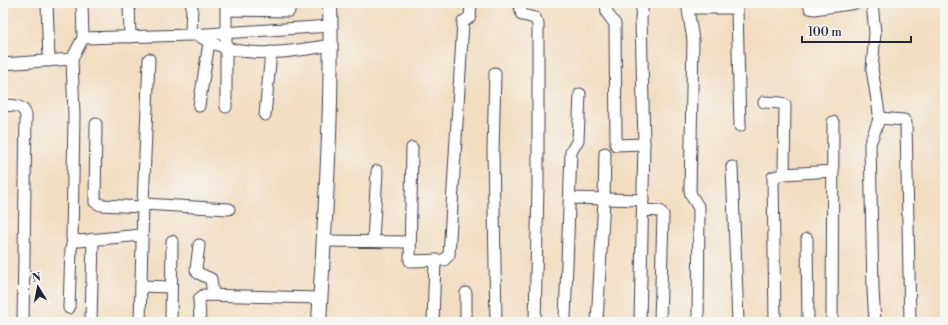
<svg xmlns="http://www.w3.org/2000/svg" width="948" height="325" font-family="'Libre Bodoni',serif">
<rect width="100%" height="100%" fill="#f6f6f2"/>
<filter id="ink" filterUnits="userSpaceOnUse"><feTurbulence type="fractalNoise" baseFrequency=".025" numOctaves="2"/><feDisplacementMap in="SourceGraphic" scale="8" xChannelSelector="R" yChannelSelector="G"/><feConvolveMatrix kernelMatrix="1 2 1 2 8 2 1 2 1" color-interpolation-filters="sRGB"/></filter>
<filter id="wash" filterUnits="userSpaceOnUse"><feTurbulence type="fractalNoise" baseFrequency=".012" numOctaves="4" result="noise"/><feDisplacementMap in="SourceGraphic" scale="16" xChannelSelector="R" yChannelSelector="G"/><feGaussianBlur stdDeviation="0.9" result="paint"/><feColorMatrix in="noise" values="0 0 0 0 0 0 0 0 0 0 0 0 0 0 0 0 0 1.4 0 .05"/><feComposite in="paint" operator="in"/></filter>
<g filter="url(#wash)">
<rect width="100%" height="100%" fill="#f2ddc0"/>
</g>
<g filter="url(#ink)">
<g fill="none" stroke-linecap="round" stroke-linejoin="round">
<defs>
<g id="minor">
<path d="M47,3L49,61"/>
<path d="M82,3L83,38"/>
<path d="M129,3L130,37"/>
<path d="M519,3L522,15L535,18L538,24V185L535,322"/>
<path d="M606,3L607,13L615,24L616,145L644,144"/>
<path d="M687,3L693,40L690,190L691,195L699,208L698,322"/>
<path d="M809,3L810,8L814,9L856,3"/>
<path d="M872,3L875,33L872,69L879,113L878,122L870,144L873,290L875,322"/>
<path d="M688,8H734L737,10L740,126"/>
<path d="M227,10L289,11"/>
<path d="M196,34C235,61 287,53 331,45"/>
<path d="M191,35L192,3"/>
<path d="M72,59L74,116L72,238L79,241L141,235"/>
<path d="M3,64L72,59L83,38L191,35L331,26"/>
<path d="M495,73L493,151L496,322"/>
<path d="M764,102L781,103L785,105L784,174"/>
<path d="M3,105C12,106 24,104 26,116L23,322"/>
<path d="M199,106L209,43"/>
<path d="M226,107V3"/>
<path d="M265,115L271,52"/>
<path d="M879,118L904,120L906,123L910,322"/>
<path d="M96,124L95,202L101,205L143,207"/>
<path d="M412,148L410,261L444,260L449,255L463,22L470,17L471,3"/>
<path d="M732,167L738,322"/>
<path d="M570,198L643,200"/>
<path d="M143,204L149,59"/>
<path d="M643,210L660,211L663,215L660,322"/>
<path d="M807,239L808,322"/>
<path d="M324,241L410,242"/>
<path d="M373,241L377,171"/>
<path d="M199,245L196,270L198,273L211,279L213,295"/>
<path d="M141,286L170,287"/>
<path d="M69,308L71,249L73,240"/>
<path d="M565,319L571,152L578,140L580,94"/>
<path d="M91,322L93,239"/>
<path d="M140,322L143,204L229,209"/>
<path d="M171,322L172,241"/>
<path d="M200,322L199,299L204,295L320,298"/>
<path d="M433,322L435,260"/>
<path d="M466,322V293"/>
<path d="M597,322L604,200L605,153"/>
<path d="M640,322L644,144L641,18L643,3"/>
<path d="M775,322L773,177L784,174L833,171"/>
<path d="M832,322L833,122"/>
</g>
<path id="major" d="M319,322C325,216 333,109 330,3"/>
</defs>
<use href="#minor" stroke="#413e4f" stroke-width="13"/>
<use href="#major" stroke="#413e4f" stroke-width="16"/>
<use href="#minor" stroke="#fff" stroke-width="11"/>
<use href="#major" stroke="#fff" stroke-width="14"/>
</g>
</g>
<rect width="948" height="325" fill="none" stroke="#f6f6f2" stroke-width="16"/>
<g transform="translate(38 287) rotate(350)" stroke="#f6f6f2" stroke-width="3" paint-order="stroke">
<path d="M0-3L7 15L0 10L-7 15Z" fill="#22223b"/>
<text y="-6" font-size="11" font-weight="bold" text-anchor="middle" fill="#22223b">N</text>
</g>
<path d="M802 36v6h109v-6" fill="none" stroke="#22223b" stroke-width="2"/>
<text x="808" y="36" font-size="12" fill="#22223b" stroke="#f6f6f2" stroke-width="3" paint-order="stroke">100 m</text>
</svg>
